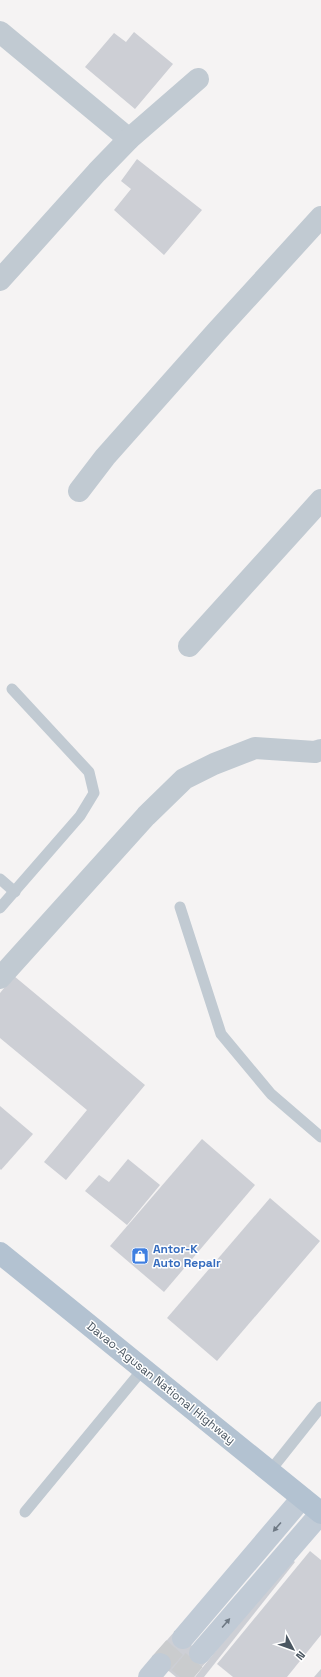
<svg xmlns="http://www.w3.org/2000/svg" width="321" height="1677" font-family="'Space Grotesk',sans-serif">
<rect width="100%" height="100%" fill="#f5f3f3"/>
<g fill="#cdcfd5">
<path d="M134,32L173,64L135,109L85,67L114,33L126,42Z"/>
<path d="M137,159L202,210L164,255L114,210L131,189L121,181Z"/>
<path d="M14,976L145,1085L66,1180L44,1162L87,1110L0,1038V993Z"/>
<path d="M0,1106L33,1134L1,1170L0,1169Z"/>
<path d="M202,1139L255,1185L164,1292L110,1246Z"/>
<path d="M128,1159L160,1185L127,1225L85,1191L99,1175L109,1182Z"/>
<path d="M270,1198L320,1241L217,1361L167,1318Z"/>
<path d="M310,1551L321,1560V1635L287,1677H233L217,1664Z"/>
<path d="M290,1558L295,1562L204,1677H195Z"/>
<path d="M175,1631L208,1660L193,1677H176L152,1657Z"/>
<path d="M321,1669V1677H314Z"/>
</g>
<g fill="none" stroke-linecap="round" stroke-linejoin="round">
<g stroke="#caccce" stroke-width="22" stroke-dasharray="22 11" stroke-linecap="butt">
<path d="M160,1664L183,1638"/>
<path d="M180,1677L200,1653"/>
</g>
<g stroke="#c1cad2" stroke-width="11">
<path d="M0,879L15,892"/>
<path d="M180,907L221,1034L271,1094L321,1137"/>
<path d="M0,908L80,816L94,793L89,772L12,689"/>
<path d="M270,1471L321,1407"/>
<path d="M25,1512L143,1369"/>
</g>
<g stroke="#c1cad2" stroke-width="22">
<path d="M0,32L129,139"/>
<path d="M0,280L97,172L129,139L198,79"/>
<path d="M79,491L105,457L216,332L321,217"/>
<path d="M189,646L321,500"/>
<path d="M0,978L146,816L184,779L214,764L255,748L315,752L321,750"/>
</g>
<g stroke="#c1cbd6" stroke-width="22">
<path d="M183,1638L302,1498"/>
<path d="M200,1653L321,1513"/>
<path d="M149,1677L160,1664"/>
</g>
<path stroke="#b3c2d1" stroke-width="22" d="M0,1253L321,1513"/>
</g>
<defs><path id="oneway-solid" d="M-6-.8H1V-3.2L6.5 0L1 3.2V.8H-6Z"/></defs>
<g fill="#6e7984">
<use href="#oneway-solid" transform="translate(277 1527) rotate(131)"/>
<use href="#oneway-solid" transform="translate(226 1623) rotate(-49)"/>
</g>
<defs>
<symbol id="shop-square" viewBox="-11 -11 22 22"><rect x="-9" y="-9" width="18" height="18" rx="4" fill="#3f7fe0" stroke="#fff"/><path d="M-5-2.5h2.3a2.7 3.5 0 0 1 5.4 0H5L5.5 6h-11ZM-1.5-2.5h3a1.5 2.3 0 0 0-3 0Z" fill="#fff"/></symbol>
</defs>
<g fill-rule="evenodd">
<use href="#shop-square" x="130" y="1246" width="20" height="20"/>
</g>
<g text-anchor="middle" stroke-width="3" stroke-linejoin="round" paint-order="stroke">
<g font-size="12" font-weight="bold" fill="#366cbe" stroke="#fff" text-anchor="start">
<text x="153" y="1253">Antor-K<tspan x="153" dy="14">Auto Repair</tspan></text>
</g>
<g font-size="12" fill="#4a5661" stroke="#fff">
<text transform="translate(161 1383) rotate(39)" y="4">Davao-Agusan National Highway</text>
</g>
</g>
<g transform="translate(293 1649) rotate(131)" stroke="#ffffff" stroke-width="3" paint-order="stroke">
<path d="M0-3L7 15L0 10L-7 15Z" fill="#4a5661"/>
<text y="-6" font-size="11" font-weight="bold" text-anchor="middle" fill="#4a5661">N</text>
</g>
</svg>
